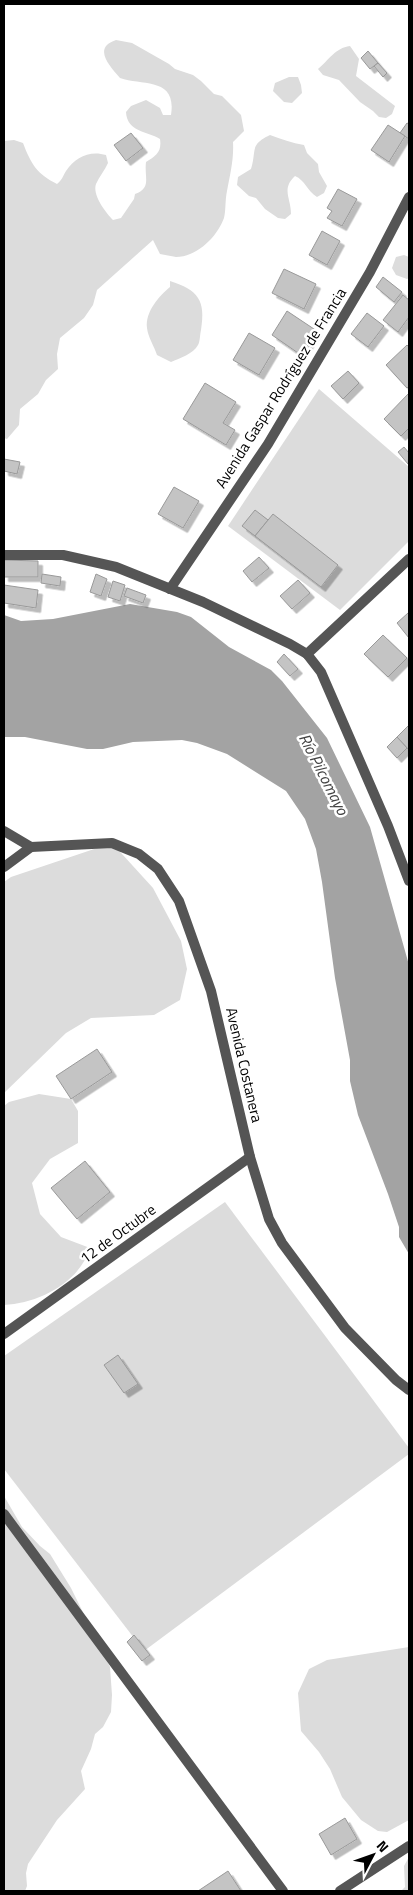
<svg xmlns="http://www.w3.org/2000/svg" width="413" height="1895" font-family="'Titillium Web',sans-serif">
<defs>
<filter id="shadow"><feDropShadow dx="4.5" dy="4.5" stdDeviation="0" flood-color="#0004"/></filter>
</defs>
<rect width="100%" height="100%" fill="#fff"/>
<g fill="#dcdcdc">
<path d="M116,40L132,43L169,64L175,69L193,75L201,81L214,94L222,96L241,115L244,131L233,142C234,159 230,175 227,191C225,200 226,210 224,218C217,237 197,257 176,257C171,256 165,255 160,254L153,240L97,290L93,305L84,318L60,338L57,354L58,369L46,380L38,394L20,409L19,425L7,439L4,438V141L14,140L23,143C31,164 37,174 57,184C62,180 63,176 66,171C75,157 90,150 106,155L108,163C105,170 99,177 96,184C92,195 106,213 113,220L121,218L134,199L135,194C152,188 144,177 146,162C156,156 162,152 160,139C147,131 127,132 126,112L131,106L146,100L160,108L163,115H171C177,77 143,86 120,78C110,66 92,48 116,40Z"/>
<path d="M350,46L359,59L356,76L395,106L392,114L386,118L379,117L373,111L360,102L339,80L323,75L318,69C329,60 335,48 350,46Z"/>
<path d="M289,77H298L301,85L302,93L292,103L284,102L273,91L275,83Z"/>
<path d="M270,135C281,139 292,143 304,145L307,153L318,164L319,172L327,186L324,193L317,197C307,191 305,180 295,176C281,189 291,198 291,214L285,219L278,218L265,209L256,198L249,196L237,185L238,177L251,169C257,150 249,145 270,135Z"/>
<path d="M404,255L409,257V278L407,279L396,275L392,268L396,257Z"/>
<path d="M170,281C198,290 206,300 201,330C200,334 200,342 198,345C193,354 180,358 171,362L157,355C154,346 148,337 147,328C145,312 159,296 170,287Z"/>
<path d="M319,389L409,467V541L340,610L228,526Z"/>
<path d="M112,843L153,888L181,941L187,969L180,1000L154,1015L91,1018L66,1033L4,1093V882L11,877Z"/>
<path d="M39,1094L71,1099L78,1111V1143L50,1159L32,1183L40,1214L61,1237L90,1248C79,1283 39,1303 4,1305V1106L9,1102Z"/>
<path d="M225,1202L409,1448V1454L144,1651L4,1469V1356Z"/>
<path d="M4,1496L22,1527L40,1546L50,1554L71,1588L110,1667L112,1695L111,1712L103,1727L95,1734L91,1749L81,1771L85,1789L57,1820L28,1864L26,1873L27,1886L25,1891H4Z"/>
<path d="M409,1647V1820L387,1832L378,1831L361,1820L342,1797L330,1769L319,1752L301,1731L298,1693L309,1669L327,1660Z"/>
<path d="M409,1857V1891H401L405,1887L404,1866Z"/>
</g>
<path fill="#a3a3a3" d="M130,604L177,612L191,617L229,647L271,670L282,681L327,738L370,827L409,965V1254L399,1237V1227L388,1194L358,1115L350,1081V1060L335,978L322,882L316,849L305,819L286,791L227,754L197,743L182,740L133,742L103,749H87L25,737H4V615L21,621L53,619Z"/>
<g fill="#c4c4c4" stroke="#999" filter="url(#shadow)">
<path d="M368,51L378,63L370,69L361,58Z"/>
<path d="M378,63L387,73L383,77L374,66Z"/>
<path d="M407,123L409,124V139L400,133Z"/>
<path d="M388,125L405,136L389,162L371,150Z"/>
<path d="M131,133L143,148L126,161L114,145Z"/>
<path d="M338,189L357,199L342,226L327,218L332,211L327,208Z"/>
<path d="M322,231L340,241L327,265L309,255Z"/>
<path d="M284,269L316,284L304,309L272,293Z"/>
<path d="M383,277L402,292L394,302L376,287Z"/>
<path d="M403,295L409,300V317L398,332L383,320Z"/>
<path d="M287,311L317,331L301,355L272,335Z"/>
<path d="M367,313L384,326L368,347L351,334Z"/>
<path d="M249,333L275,348L259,375L233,360Z"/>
<path d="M407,345L409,347V386L407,388L386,365Z"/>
<path d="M348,371L359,383L343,399L331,386Z"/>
<path d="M205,383L236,402L223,423L235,430L226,445L183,419Z"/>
<path d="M409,393V428L401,436L384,419Z"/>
<path d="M404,447L409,453L408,464L398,452Z"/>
<path d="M4,459L20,462L17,474L4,471Z"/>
<path d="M174,487L199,501L183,528L158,514Z"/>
<path d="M255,510L268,520L255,536L242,526Z"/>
<path d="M273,514L338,565L321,587L255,536Z"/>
<path d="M259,557L269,568L252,582L243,571Z"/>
<path d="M4,560L38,561V577H4Z"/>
<path d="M42,574L61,577L60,586L41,583Z"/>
<path d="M96,574L107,579L101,596L90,592Z"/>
<path d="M298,580L310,593L292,609L280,596Z"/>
<path d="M113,581L125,585L120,601L108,597Z"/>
<path d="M4,585L38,590L36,608L4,603Z"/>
<path d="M127,588L146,595L143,603L124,596Z"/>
<path d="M408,613L409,615V638L397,623Z"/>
<path d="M383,635L407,658L388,677L364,654Z"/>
<path d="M284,654L298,669L290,676L277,662Z"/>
<path d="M409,725V750L397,737Z"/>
<path d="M397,737L407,748L397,758L387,747Z"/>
<path d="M97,1049L112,1072L71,1099L56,1076Z"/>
<path d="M85,1161L110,1192L77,1219L51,1188Z"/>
<path d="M118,1355L138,1384L124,1393L104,1365Z"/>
<path d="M134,1635L150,1655L142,1661L127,1642Z"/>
<path d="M345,1818L357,1839L331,1855L319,1834Z"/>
<path d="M228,1871L241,1891H198Z"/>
</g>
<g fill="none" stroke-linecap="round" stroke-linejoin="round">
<g stroke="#555" stroke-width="10">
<path d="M4,555H63L116,567L203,602L290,644L307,654L321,672L388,826L409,881"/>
<path d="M170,589L268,444L370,272L409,197"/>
<path d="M307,654L409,559"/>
<path d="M4,867L31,847"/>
<path d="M4,1334L250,1157"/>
<path d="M4,1514L283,1891"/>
</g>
<g stroke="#555" stroke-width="10">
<path d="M4,831L31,847L112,843L139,854L158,869L179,901L211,991L250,1157L269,1219L282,1243L345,1328L396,1380L409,1390"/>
<path d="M340,1891L409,1846"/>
</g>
</g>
<g text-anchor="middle" stroke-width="5" stroke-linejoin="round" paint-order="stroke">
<g font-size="15" fill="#000" stroke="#fff">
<text transform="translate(281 388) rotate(-58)" y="5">Avenida Gaspar Rodríguez de Francia</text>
<text transform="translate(244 1065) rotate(77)" y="5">Avenida Costanera</text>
<text transform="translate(118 1234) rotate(-36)" y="5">12 de Octubre</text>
</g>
<g font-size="16" font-style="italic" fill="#444" stroke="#fff">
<text transform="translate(324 774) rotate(63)" y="6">Río Pilcomayo</text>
</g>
</g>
<rect width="413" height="1895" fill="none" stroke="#000000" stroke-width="10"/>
<g transform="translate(373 1855) rotate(49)" stroke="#ffffff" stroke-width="4" paint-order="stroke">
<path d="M0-4L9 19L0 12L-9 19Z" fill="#000000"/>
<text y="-8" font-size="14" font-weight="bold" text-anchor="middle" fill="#000000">N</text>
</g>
</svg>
